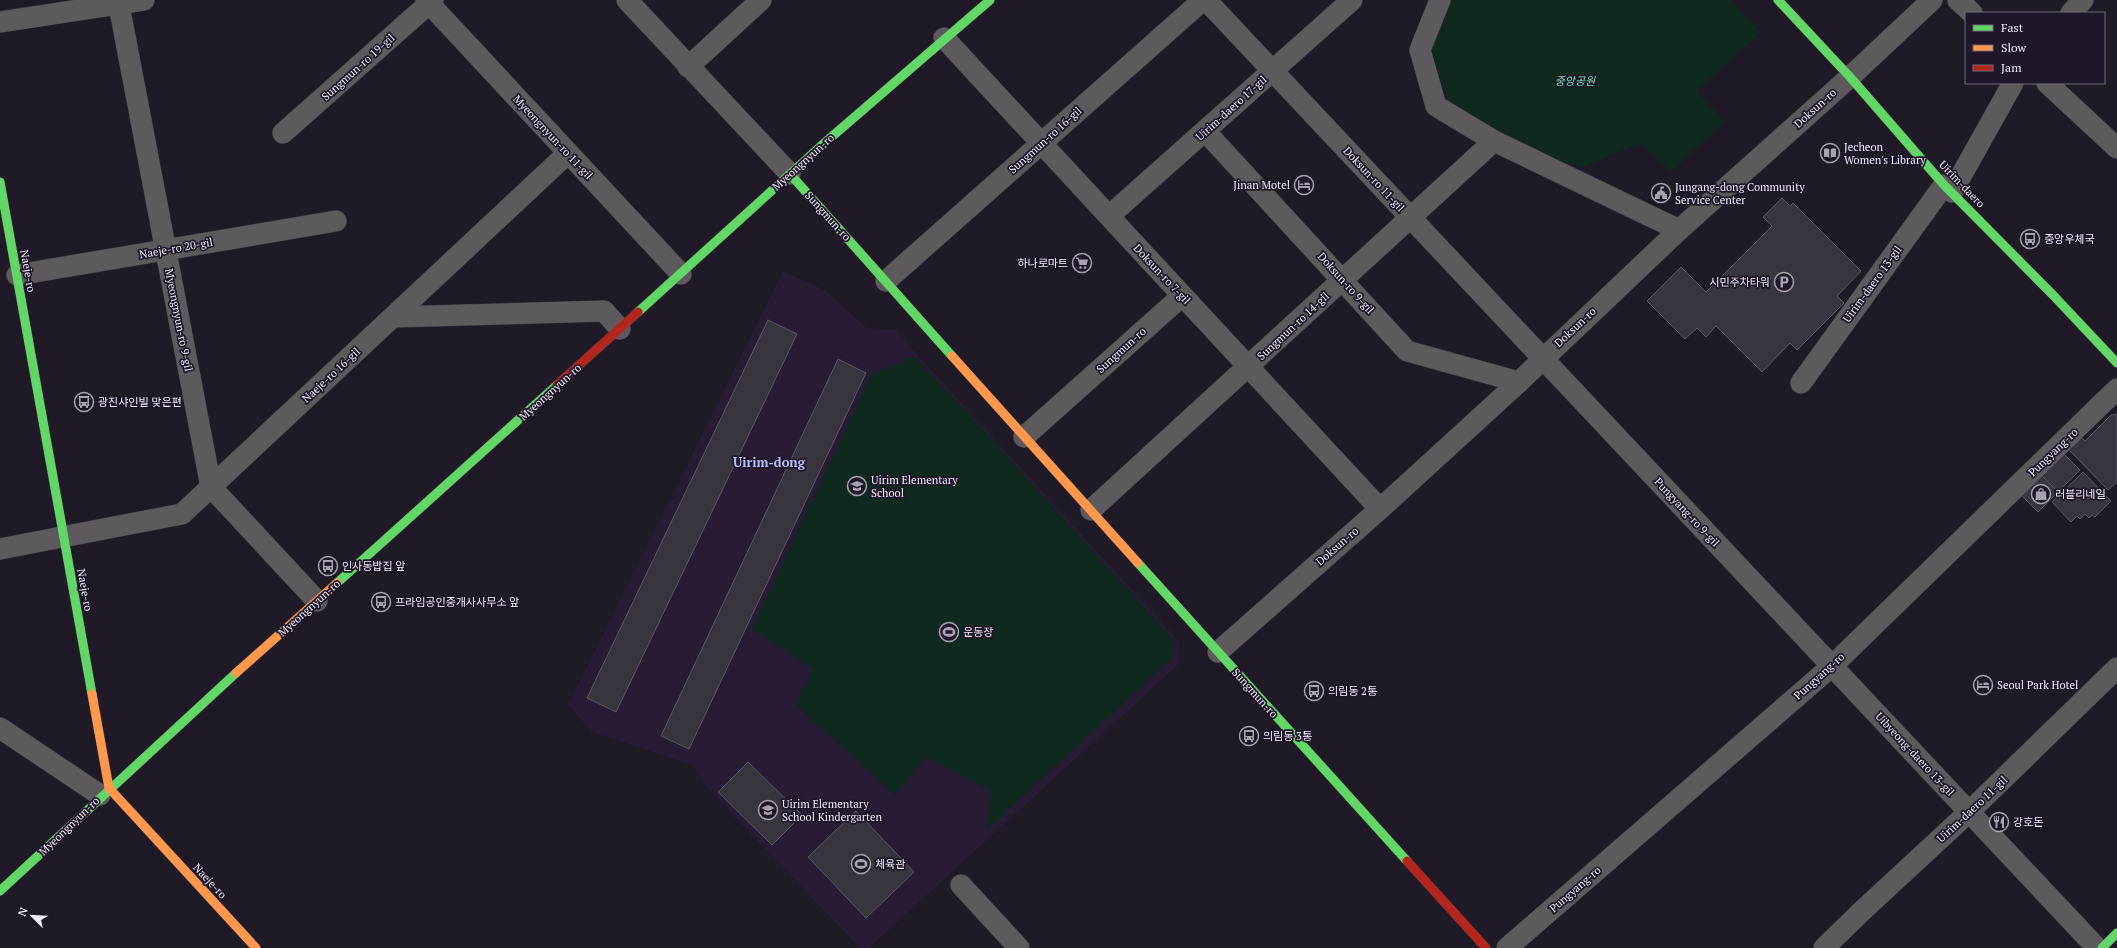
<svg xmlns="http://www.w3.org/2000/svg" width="2117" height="948" font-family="'PT Serif','Noto Sans KR',serif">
<rect width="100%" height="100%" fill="#1f1a25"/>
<path fill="#271c33" d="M783,271L825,290L867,328L895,330L1180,642L1179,664L869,948H860L714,796L692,765L592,732L568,705Z"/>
<g fill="#0f291f">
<path d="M1448,0H1730L1761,32L1697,91L1725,122L1671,172L1641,143L1583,167L1536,156L1447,99L1429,42Z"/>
<path d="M914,357L966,411L1174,641L1172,658L987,829L990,790L926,757L895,795L796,705L813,669L752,629L872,374Z"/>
</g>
<g fill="#39353e" stroke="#5d5862">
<path d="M1782,198L1790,206L1793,203L1861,271L1837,296L1844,303L1797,350L1790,343L1762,372L1716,326L1706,337L1697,328L1685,339L1647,301L1681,267L1706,292L1772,226L1763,217Z"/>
<path d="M768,320L797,334L616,712L587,698Z"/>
<path d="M838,359L866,373L689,749L661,736Z"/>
<path d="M2117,414V482L2108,490L2069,450L2082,438L2085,441L2111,415Z"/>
<path d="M2064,454L2080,470L2058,492L2042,476Z"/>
<path d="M2083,472L2111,501L2095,517L2092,515L2089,518L2085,514L2080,519L2077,516L2071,522L2052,502Z"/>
<path d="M2042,476L2058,492L2038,512L2022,496Z"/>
<path d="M748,762L802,815L772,845L718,792Z"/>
<path d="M856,811L914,872L866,918L808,857Z"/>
</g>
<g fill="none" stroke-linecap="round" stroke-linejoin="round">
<defs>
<g id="street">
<path d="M118,0L211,487L317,601"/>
<path d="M426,0L681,274"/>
<path d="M627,0L790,174"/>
<path d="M1206,0L2097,948"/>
<path d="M1440,0L1420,50L1436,106L1494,141L1679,230"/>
<path d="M1958,0L1972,13"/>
<path d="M2071,13L2083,0"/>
<path d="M0,22L144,0"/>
<path d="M944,38L1380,509"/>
<path d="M688,67L761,0"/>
<path d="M2047,83L2117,148"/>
<path d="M1205,131L1407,351L1519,382"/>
<path d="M283,133L433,0"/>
<path d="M1952,192L2013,83"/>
<path d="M1109,216L1352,0"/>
<path d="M17,275L336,221"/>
<path d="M886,281L1203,0"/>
<path d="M394,317L604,311L620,329"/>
<path d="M1801,383L1944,185"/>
<path d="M1024,437L1182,296"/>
<path d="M1091,510L1494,141"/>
<path d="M0,549L182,514L568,153"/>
<path d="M1218,652L1380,509L1519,382L1679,230L1850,77L1932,0"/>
<path d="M0,728L100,795"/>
<path d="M961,885L1019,948"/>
<path d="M1507,948L1832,666L2117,389"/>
<path d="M1824,948L1862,911L1969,812L2117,668"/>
</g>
<g id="fast">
<path d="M1778,0L1850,77L1944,185L2053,295L2117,363"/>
<path d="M790,174L952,356"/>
<path d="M0,182L92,694"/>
<path d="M638,312L821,146L990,0"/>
<path d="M1138,563L1407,861"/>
<path d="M337,583L557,385"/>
<path d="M0,891L236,673"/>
<path d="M2102,948L2117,933"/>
</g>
<g id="slow">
<path d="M952,356L1138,563"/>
<path d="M236,673L337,583"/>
<path d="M92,694L109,788L256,948"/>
</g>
<g id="jam">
<path d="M557,385L638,312"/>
<path d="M1407,861L1486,948"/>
</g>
</defs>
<use href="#street" stroke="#38343e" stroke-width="22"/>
<use href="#fast" stroke="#38343e" stroke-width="10"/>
<use href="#slow" stroke="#38343e" stroke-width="10"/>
<use href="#jam" stroke="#38343e" stroke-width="10"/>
<use href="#street" stroke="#5d595c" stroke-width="21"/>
<use href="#fast" stroke="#63d668" stroke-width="9"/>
<use href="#slow" stroke="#ff974d" stroke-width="9"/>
<use href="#jam" stroke="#b3261e" stroke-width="9"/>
</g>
<defs>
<symbol id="library-ring" viewBox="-11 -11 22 22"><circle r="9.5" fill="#1f1629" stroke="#a8a2af" stroke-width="1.5"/><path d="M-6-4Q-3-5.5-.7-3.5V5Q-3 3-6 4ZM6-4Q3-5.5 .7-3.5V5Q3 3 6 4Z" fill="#a8a2af"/></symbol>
<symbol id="hotel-ring" viewBox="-11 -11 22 22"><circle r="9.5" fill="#1f1629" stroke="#a8a2af" stroke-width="1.5"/><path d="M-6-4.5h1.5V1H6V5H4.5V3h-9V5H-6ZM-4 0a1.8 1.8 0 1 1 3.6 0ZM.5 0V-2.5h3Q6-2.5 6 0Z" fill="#a8a2af"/></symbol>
<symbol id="civic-ring" viewBox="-11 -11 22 22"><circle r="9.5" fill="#1f1629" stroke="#a8a2af" stroke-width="1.5"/><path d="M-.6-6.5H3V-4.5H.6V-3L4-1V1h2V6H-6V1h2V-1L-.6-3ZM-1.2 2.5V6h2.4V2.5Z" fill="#a8a2af"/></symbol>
<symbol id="bus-ring" viewBox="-11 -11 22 22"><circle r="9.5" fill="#1f1629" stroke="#a8a2af" stroke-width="1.5"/><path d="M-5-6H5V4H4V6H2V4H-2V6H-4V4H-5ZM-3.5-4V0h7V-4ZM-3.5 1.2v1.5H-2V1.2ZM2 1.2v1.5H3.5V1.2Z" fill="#a8a2af"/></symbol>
<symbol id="supermarket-ring" viewBox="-11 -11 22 22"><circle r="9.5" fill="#1f1629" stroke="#a8a2af" stroke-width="1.5"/><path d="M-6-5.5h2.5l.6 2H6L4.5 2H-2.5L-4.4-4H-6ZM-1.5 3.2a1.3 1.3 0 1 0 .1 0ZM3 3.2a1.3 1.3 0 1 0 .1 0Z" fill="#a8a2af"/></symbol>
<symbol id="parking-ring" viewBox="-11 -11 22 22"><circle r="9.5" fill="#1f1629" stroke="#a8a2af" stroke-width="1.5"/><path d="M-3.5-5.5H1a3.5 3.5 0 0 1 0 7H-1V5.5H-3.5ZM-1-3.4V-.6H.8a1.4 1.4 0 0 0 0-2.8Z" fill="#a8a2af"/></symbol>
<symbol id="school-ring" viewBox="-11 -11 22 22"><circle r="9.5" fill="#1f1629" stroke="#a8a2af" stroke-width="1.5"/><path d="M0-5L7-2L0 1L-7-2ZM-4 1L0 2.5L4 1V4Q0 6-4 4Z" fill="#a8a2af"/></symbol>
<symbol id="shop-ring" viewBox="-11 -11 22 22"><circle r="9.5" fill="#1f1629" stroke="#a8a2af" stroke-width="1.5"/><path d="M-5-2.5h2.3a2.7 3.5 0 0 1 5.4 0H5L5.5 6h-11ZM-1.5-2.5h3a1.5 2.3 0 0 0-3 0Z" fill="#a8a2af"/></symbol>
<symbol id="stadium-ring" viewBox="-11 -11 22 22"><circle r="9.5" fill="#1f1629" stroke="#a8a2af" stroke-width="1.5"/><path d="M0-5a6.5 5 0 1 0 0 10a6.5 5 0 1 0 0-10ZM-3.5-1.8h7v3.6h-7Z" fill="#a8a2af"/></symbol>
<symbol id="restaurant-ring" viewBox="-11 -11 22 22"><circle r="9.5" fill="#1f1629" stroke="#a8a2af" stroke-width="1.5"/><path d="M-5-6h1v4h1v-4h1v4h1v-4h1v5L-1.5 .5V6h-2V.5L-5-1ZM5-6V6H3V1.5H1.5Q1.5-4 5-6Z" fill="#a8a2af"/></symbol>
</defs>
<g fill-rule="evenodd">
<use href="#library-ring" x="1819" y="142" width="22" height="22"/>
<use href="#hotel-ring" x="1293" y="174" width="22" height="22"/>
<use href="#civic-ring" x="1650" y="182" width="22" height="22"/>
<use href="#bus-ring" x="2019" y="228" width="22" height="22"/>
<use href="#supermarket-ring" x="1071" y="252" width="22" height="22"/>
<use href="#parking-ring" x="1773" y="271" width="22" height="22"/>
<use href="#bus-ring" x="73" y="391" width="22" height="22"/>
<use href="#school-ring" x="846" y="475" width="22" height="22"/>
<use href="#shop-ring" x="2030" y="483" width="22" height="22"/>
<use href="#bus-ring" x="317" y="555" width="22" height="22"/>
<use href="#bus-ring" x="370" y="591" width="22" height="22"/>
<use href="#stadium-ring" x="938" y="621" width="22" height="22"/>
<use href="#hotel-ring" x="1972" y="674" width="22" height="22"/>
<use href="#bus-ring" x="1303" y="680" width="22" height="22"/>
<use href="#bus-ring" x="1238" y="725" width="22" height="22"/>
<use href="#school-ring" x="757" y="799" width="22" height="22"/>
<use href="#restaurant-ring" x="1988" y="811" width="22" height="22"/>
<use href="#stadium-ring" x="850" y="853" width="22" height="22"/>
</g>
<g text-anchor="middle" stroke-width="3.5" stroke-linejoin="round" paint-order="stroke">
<g font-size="11" fill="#f1ebf9" stroke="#1f1629">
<text transform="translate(358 67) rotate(-42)" y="4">Sungmun-ro 19-gil</text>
<text transform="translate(1231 108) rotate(-42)" y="4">Uirim-daero 17-gil</text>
<text transform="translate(1815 108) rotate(-42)" y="4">Doksun-ro</text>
<text transform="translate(553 137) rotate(47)" y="4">Myeongnyun-ro 11-gil</text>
<text transform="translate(1045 140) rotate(-42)" y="4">Sungmun-ro 16-gil</text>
<text transform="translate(803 162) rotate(-42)" y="4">Myeongnyun-ro</text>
<text transform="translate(1374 179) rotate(47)" y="4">Doksun-ro 11-gil</text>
<text transform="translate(1962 184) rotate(46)" y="4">Uirim-daero</text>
<text transform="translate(828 216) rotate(48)" y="4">Sungmun-ro</text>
<text transform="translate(176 248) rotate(-10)" y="4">Naeje-ro 20-gil</text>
<text transform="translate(28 271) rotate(80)" y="4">Naeje-ro</text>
<text transform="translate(1162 274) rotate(47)" y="4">Doksun-ro 7-gil</text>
<text transform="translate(1346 283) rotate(48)" y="4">Doksun-ro 9-gil</text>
<text transform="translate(1872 284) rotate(-54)" y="4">Uirim-daero 13-gil</text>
<text transform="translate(179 320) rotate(79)" y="4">Myeongnyun-ro 9-gil</text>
<text transform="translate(1293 326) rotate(-43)" y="4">Sungmun-ro 14-gil</text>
<text transform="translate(1575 327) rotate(-43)" y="4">Doksun-ro</text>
<text transform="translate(1121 350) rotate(-42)" y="4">Sungmun-ro</text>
<text transform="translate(331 375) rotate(-43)" y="4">Naeje-ro 16-gil</text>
<text transform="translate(550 392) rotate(-42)" y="4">Myeongnyun-ro</text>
<text transform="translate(2053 452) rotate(-44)" y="4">Pungyang-ro</text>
<text transform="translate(1687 512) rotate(47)" y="4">Pungyang-ro 9-gil</text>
<text transform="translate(1337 546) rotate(-41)" y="4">Doksun-ro</text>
<text transform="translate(85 590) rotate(80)" y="4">Naeje-ro</text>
<text transform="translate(309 608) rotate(-42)" y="4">Myeongnyun-ro</text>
<text transform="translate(1819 676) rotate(-42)" y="4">Pungyang-ro</text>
<text transform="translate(1255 693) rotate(48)" y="4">Sungmun-ro</text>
<text transform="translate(1915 754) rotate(47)" y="4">Uibyeong-daero 13-gil</text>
<text transform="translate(1972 809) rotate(-43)" y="4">Uirim-daero 11-gil</text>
<text transform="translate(69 826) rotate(-44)" y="4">Myeongnyun-ro</text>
<text transform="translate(210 881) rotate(47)" y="4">Naeje-ro</text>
<text transform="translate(1575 889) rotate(-41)" y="4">Pungyang-ro</text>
</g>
<g font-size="11" font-style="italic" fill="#76e9b8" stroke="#1f1629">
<text x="1575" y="85">중앙공원</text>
</g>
<g font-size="11" fill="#f1ebf9" stroke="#1f1629" text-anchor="start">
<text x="1844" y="151">Jecheon<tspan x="1844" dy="13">Women's Library</tspan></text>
<text x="1290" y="189" text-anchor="end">Jinan Motel</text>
<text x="1675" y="191">Jungang-dong Community<tspan x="1675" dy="13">Service Center</tspan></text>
<text x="2044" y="243">중앙우체국</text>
<text x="1068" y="267" text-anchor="end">하나로마트</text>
<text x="1770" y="286" text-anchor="end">시민주차타워</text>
<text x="98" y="406">광진샤인빌 맞은편</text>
<text x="871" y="484">Uirim Elementary<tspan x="871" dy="13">School</tspan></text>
<text x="2055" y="498">러블리네일</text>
<text x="342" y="570">인사동밥집 앞</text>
<text x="395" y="606">프라임공인중개사사무소 앞</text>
<text x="963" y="636">운동장</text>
<text x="1997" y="689">Seoul Park Hotel</text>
<text x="1328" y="695">의림동 2통</text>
<text x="1263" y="740">의림동 3통</text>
<text x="782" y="808">Uirim Elementary<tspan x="782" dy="13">School Kindergarten</tspan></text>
<text x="2013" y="826">강호돈</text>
<text x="875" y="868">체육관</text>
</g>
<g font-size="13" font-weight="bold" fill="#b9c1fa" stroke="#1f1629">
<text x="769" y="467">Uirim-dong</text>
</g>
</g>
<rect x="1965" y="12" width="140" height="72" fill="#1f1629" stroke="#736b7c"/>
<rect x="1973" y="25" width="20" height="6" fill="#63d668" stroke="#736b7c"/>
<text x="2001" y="32" font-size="12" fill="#f1ebf9">Fast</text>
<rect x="1973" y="45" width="20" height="6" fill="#ff974d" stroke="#736b7c"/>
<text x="2001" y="52" font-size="12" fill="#f1ebf9">Slow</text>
<rect x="1973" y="65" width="20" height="6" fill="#b3261e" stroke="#736b7c"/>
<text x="2001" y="72" font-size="12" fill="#f1ebf9">Jam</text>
<g transform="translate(32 916) rotate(294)" stroke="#1f1629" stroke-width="3" paint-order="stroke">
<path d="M0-3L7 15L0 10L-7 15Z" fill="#f1ebf9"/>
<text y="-6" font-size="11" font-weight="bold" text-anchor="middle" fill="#f1ebf9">N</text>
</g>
</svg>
